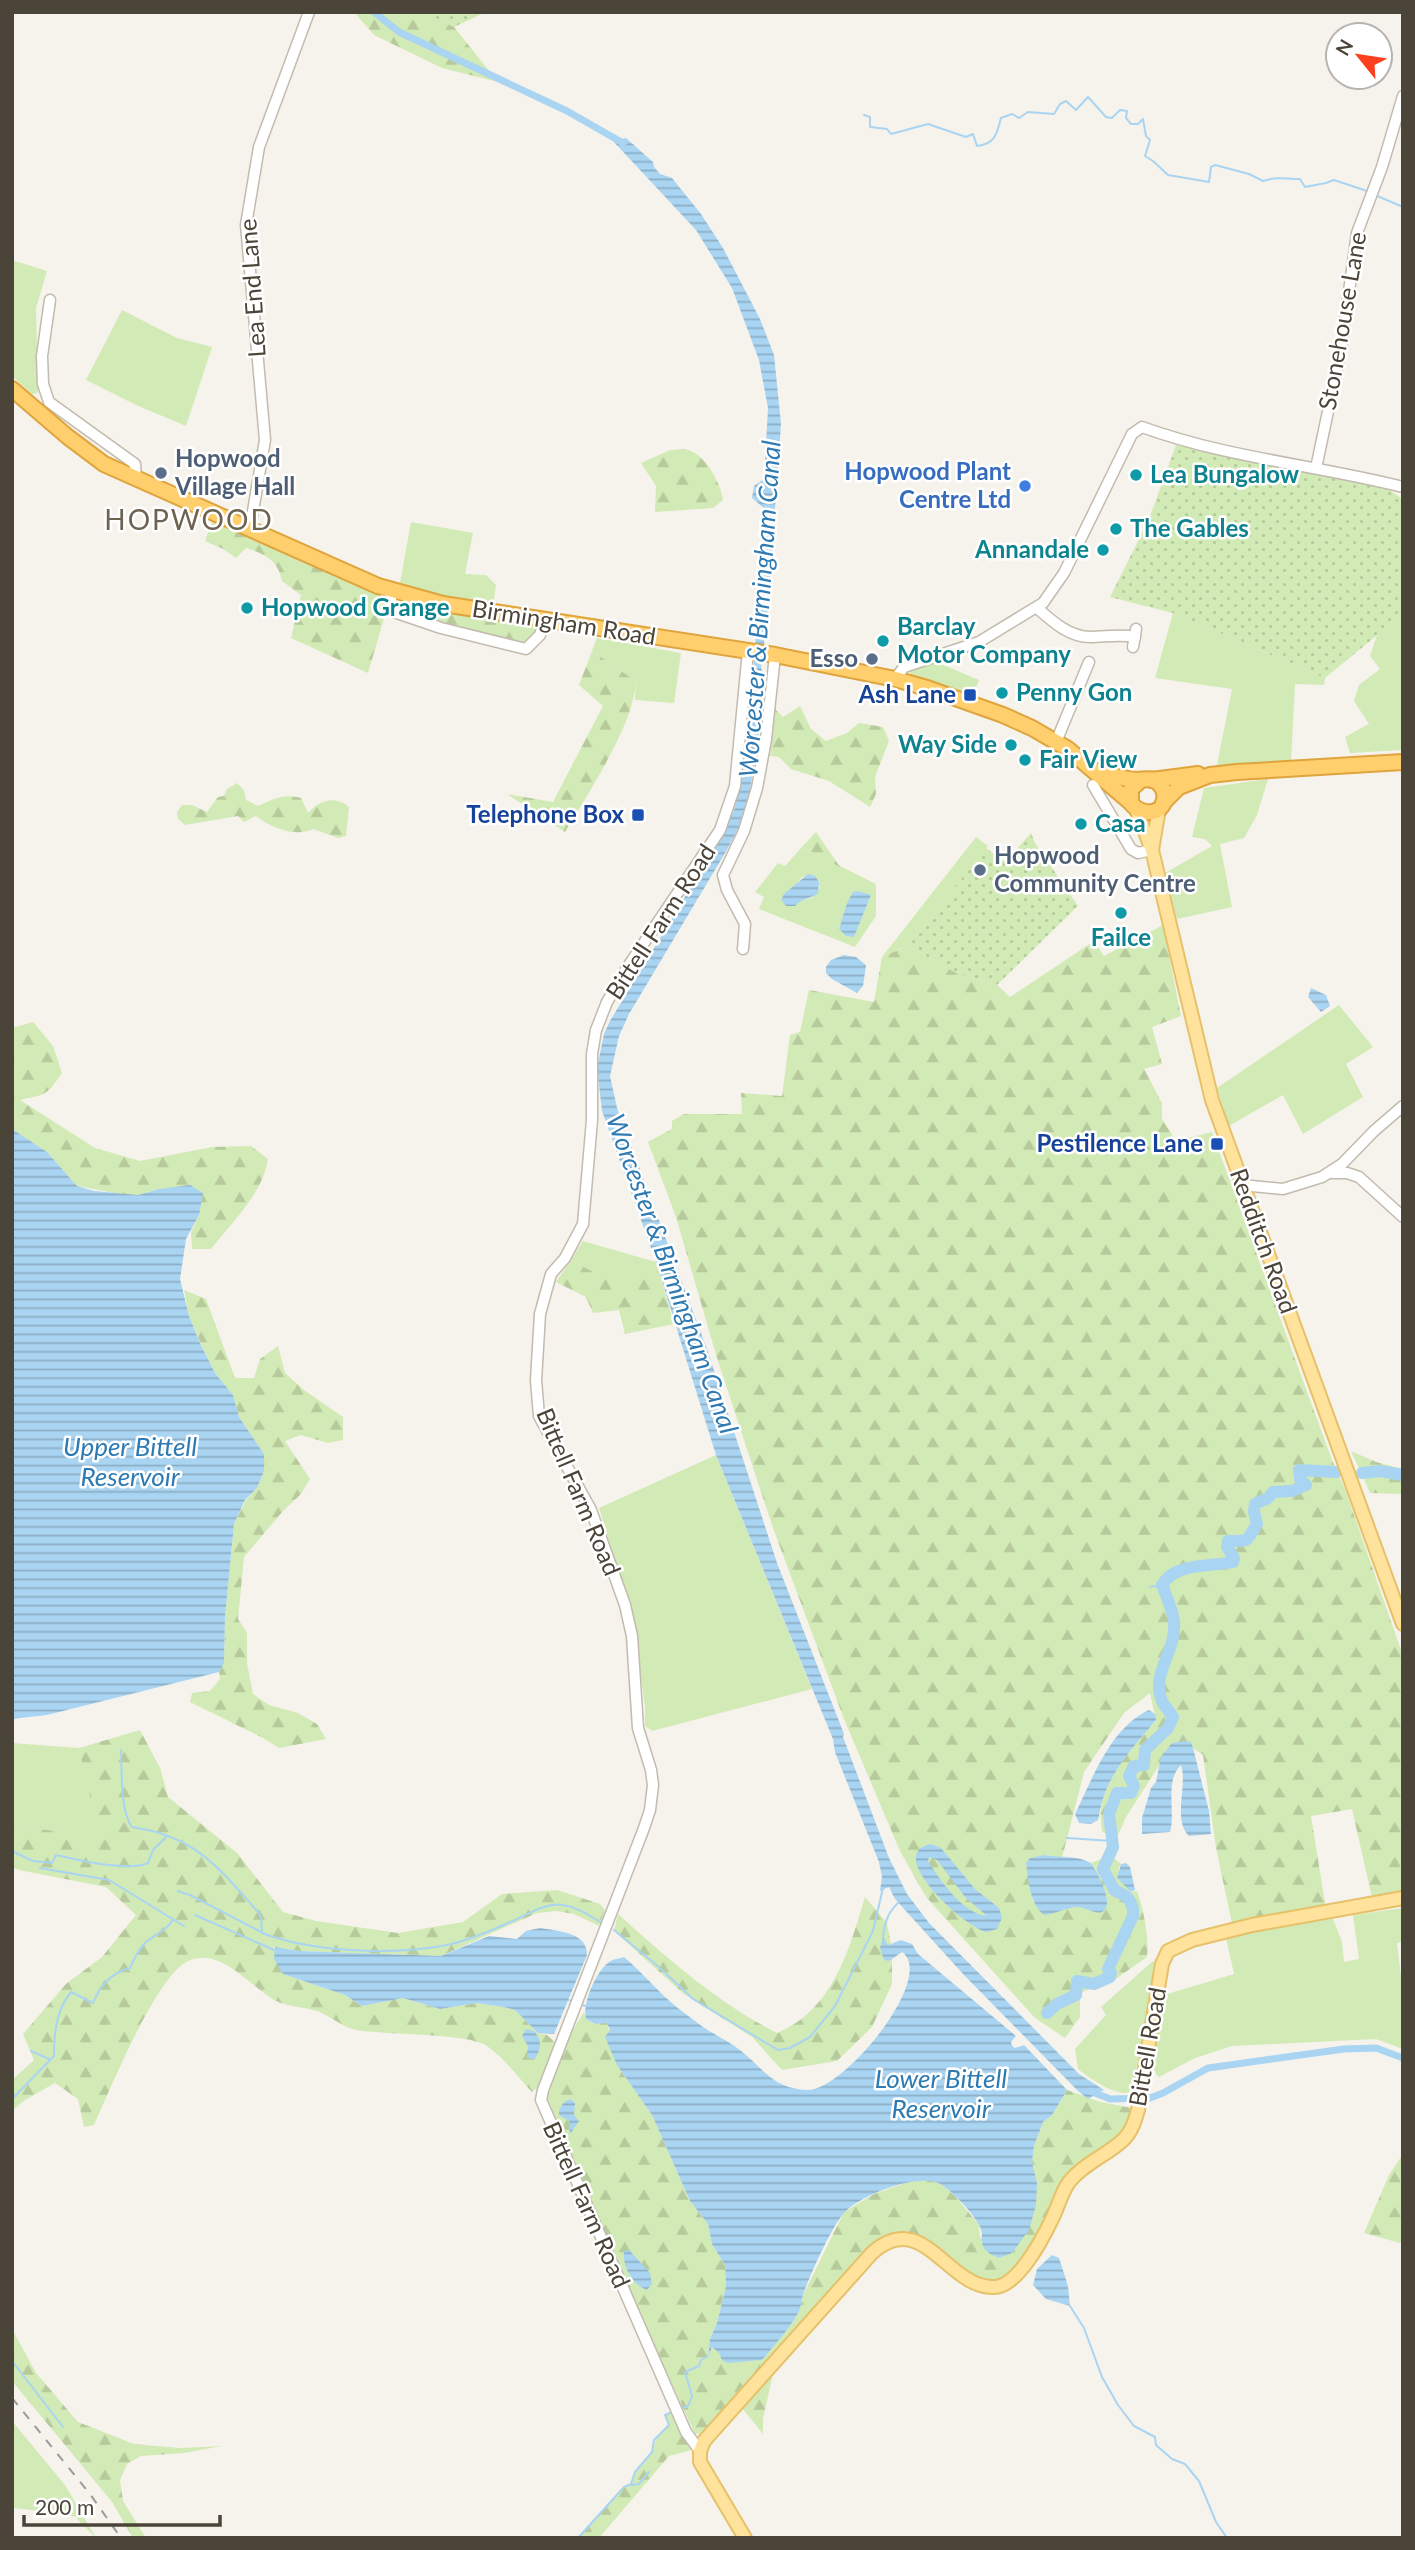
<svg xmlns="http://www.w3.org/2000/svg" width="1415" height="2550" font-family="Lato,sans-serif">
<defs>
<pattern id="forest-firs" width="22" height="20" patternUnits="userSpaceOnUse" patternTransform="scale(1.75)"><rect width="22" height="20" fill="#d2eab5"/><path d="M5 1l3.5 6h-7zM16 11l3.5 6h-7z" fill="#b6ca9c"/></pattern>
<pattern id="park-dots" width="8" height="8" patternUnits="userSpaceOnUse" patternTransform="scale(1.75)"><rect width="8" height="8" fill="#d2eab5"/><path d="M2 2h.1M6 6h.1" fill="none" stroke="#b6ca9c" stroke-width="1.8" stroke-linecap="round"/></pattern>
<pattern id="water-rules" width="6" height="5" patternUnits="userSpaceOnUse" patternTransform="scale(1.75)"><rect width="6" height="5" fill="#a9d4f2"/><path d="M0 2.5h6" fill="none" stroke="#8caec5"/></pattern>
</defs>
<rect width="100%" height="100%" fill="#f6f3ec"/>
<g fill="#d2eab5" fill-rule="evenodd">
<path d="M12,260L47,271L36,308L38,393L32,394L12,376Z"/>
<path d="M122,310L177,338L212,347L186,426L136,405L86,380Z"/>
<path d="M411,522L473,533L465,574L486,575L496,585L493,605L433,596L400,583Z"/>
<path d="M1173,613L1325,678L1324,685L1295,684L1291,763L1217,765L1232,689L1155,678Z"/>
<path d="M1403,614V750L1350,753L1345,737L1369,724L1354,701L1359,685L1380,669L1370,656L1377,635Z"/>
<path d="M597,638L681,653L674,703L635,700L636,681L592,651Z"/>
<path d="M936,662L979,680L973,695L912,676L910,673L911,669Z"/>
<path d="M1268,779L1257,815L1244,838L1220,844L1232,907L1177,919L1165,873L1212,846L1205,839L1192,837L1204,788Z"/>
<path d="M976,837L988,846L908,946L882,957Z"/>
<path d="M802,847L876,884V916L855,947L759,909L764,897L755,892L778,863L785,866ZM815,876L820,888L812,898L799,901L795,886L802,877ZM871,895L854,936L839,929L847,903Z"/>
<path d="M1339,1005L1373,1047L1346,1064L1363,1097L1303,1134L1283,1095L1229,1126L1217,1088Z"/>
<path d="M583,1241L642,1258L647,1274H597L571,1260Z"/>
<path d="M716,1455L812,1689L652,1731L645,1726V1707L633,1619L599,1508Z"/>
<path d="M12,1743L79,1748L102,1838L24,1827L12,1822Z"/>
<path d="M1403,1908V1942L1397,1943L1403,1993V2049L1376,2039L1232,2046L1195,2058L1159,2077C1144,2065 1161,2013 1164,1995L1234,1974L1226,1938L1257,1929L1333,1919L1342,1942L1344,1962L1359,1959L1353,1915Z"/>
<path d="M1153,1961L1156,1963L1132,2092C1115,2097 1091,2079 1078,2069L1075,2049L1106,2015L1101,2007Z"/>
<path d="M12,2421L65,2485L96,2538L75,2517L61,2513L12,2508Z"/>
</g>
<g fill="url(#forest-firs)">
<path d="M354,12H423L454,27L498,82L442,68L374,35Z"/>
<path d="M670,450C676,450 683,449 688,450C705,454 721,484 723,500L713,508L655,512L656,486L641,463Z"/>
<path d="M212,522L327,569L440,608L538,627L537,633L526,645L457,629L395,609L385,615L368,673L291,638L301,595L282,581C278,560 265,554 246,548L236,558L223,549L205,541Z"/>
<path d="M592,651L636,681C634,725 588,793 565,832L507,794L553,802L603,706L579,685Z"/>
<path d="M800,706L811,729L826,741L847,733L859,723L883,727L889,741L875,777L876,794L870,807L829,781L791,769L779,757L770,756L773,707L783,717Z"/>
<path d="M237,783L244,790L246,800L258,806C273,799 284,793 301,798L308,813C319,800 336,795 349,807L346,836L338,838L313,829C297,838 269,827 256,816L244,822L238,816L185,825L178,819L177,812L182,805H192L207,812L218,797L224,796L227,789Z"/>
<path d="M816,832L840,867L802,847Z"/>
<path d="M1163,925L1181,1016L1152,1027L1162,1064L1144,1069L1162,1103V1119L1176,1141L1212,1132L1332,1460L1345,1489L1403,1656V1896L1373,1902L1352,1809L1311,1816L1326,1909L1233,1928L1216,1848L1203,1755L1193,1748L1190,1742L1173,1743L1161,1757L1162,1761L1126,1817L1117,1837L1102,1832C1101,1822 1099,1809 1103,1799C1112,1769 1136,1743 1156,1720L1150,1693L1124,1713L1084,1772L1062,1858L1045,1855L1026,1863L1033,1902L1096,1869L1091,1863L1111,1855L1121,1864L1118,1869L1131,1892L1137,1891C1144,1911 1149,1937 1147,1957L1117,1978L1080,1993V2017L1065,2038L1035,2018L926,1897L900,1851L844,1719L773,1528L717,1358L676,1217L648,1142L672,1129V1121L684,1114H742L741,1093L782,1096L790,1035L800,1032L809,990L874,1002L882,957L908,946L960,975L997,985L1010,997L1094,941L1104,956Z"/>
<path d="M33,1022L53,1046L62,1073C46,1096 47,1094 20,1100L95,1148L140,1161L212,1147L251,1146L268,1159C263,1193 232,1222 211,1249H192L191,1232L199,1215L159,1189L138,1195L120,1194L77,1186L47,1152L12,1129V1028Z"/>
<path d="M642,1258L656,1262L674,1324L625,1334L619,1310L593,1313L586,1297L556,1282L571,1260L597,1274H646Z"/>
<path d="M184,1290L206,1299L235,1378H254L260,1359L278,1346L285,1373L304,1390L343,1417V1440L328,1443L301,1435L285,1441L310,1479L301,1494L283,1511L244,1557L238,1619L247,1633V1663L253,1694L269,1705L298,1713L317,1724L326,1739L279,1748L263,1738L190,1702L192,1693L210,1691L220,1679L219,1672L224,1662L225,1617L234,1524L246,1500L257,1488L264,1471V1454L239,1417L233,1395L215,1373L200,1342L189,1316Z"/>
<path d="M1351,1451L1376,1462L1403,1469V1494L1370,1493Z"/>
<path d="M140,1730L160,1768L168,1797L237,1853L283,1912L316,1921L398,1933L463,1922L502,1894L557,1890L600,1904L605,1910L599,1926L574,1914L556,1911L537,1913L441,1956L299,1951L274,1947L283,1974L345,1995L362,2006L403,1998L440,2009L476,2003L504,2007L515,2010L538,2033L547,2035L556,2043L542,2084L532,2092C518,2077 504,2058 487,2046C470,2033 383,2035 356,2030C342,2027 331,2016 317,2011C304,2007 289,2007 276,2001C251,1988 221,1946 188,1961C156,1976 110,2090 94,2125L84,2127L78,2099L55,2083L25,2100L12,2111V2080L34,2060L23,2034L66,1984L102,1957L136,1915L106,1887L19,1870L12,1867V1822L24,1827L99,1837L79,1748Z"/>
<path d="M865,1897L887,1923L892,1950V1984L872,2027L837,2061L782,2070L752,2037L684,1994L614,1931L618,1914C668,1959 718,2003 777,2033C833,2010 849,1950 865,1897Z"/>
<path d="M584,2012L586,2019L594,2024L607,2022L617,2065L652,2115L690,2201L708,2224L712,2244L725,2265L726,2286L717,2323L710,2339L708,2354L712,2347C726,2355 747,2365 764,2358L798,2314L804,2293L844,2212L874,2194L905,2183L926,2179L941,2184L955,2196L979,2225L980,2238L1037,2183L1032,2162L1034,2146L1043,2122L1052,2115L1067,2090L1100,2102L1132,2108L1127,2129L1075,2169L1059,2193L1032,2244L1014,2269L993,2282L982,2280C960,2267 921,2231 896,2234C886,2235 876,2244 867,2250L702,2433L695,2434L637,2308L547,2097L570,2035Z"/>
<path d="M1403,2154V2237L1400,2243L1364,2233L1389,2175Z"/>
<path d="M12,2329L36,2373L78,2422L134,2444L180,2448L222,2446L184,2453L141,2456L127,2464L120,2480L123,2501L146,2538H133L112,2502L12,2381Z"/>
<path d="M773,2374L763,2419V2434L742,2408Z"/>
<path d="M673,2412L692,2450L669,2456L599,2538H578L624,2487L631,2484C633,2471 644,2466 650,2454C658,2439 653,2439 669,2425L665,2415Z"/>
</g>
<g fill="url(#park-dots)">
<path d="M423,12H486L454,27Z"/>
<path d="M1176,445L1329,475L1389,490L1403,499V614L1325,678L1173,613L1110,597L1149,519Z"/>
<path d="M1031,833L1035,843L1078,906L997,985L960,975L908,946L986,848L1005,862Z"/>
</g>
<g fill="url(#water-rules)" fill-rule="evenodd">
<path d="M626,138L653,162L654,167L660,174L672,178L701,214L723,248L760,319L774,355L781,424L767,621L761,667L763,676L759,734L746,814L728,848L629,1014L619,1036L610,1076L617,1108L707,1349L777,1563L844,1734L843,1737L889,1858L907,1894L929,1923L1079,2074L1104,2090L1088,2099L1079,2092L964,1975L895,1899L889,1887L880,1891L882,1877L879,1862L835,1752L833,1739L716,1455L656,1262L602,1111L597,1068L604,1034L610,1021L718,842L734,810L743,775L754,662L765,509L752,498L754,486L764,479L768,408L759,360L732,288L696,230L613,141Z"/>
<path d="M808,874L815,876L819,882L818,894C809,899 802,898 795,906H786L781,900L784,894Z"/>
<path d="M858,891L871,895L854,937L846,936L839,929L847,903L853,892Z"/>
<path d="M844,955L856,957L866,965L863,986L857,993L832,979L826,973V967L831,960Z"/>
<path d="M1311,988L1326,995L1330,1006L1321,1012L1308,997Z"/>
<path d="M12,1129L47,1152L77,1186L94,1191L138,1195L159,1189L190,1185L203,1193L199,1215L186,1239L180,1279L189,1316L200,1343L215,1373L233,1395L239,1417L264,1454V1471L257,1488L245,1500L234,1524L225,1617L224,1663L219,1672L47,1715L12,1719Z"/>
<path d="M1149,1710L1155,1714L1156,1720C1136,1744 1112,1769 1103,1799C1100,1806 1100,1813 1098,1820L1091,1824L1079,1823L1075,1814C1093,1778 1110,1728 1149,1710Z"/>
<path d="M1185,1741L1191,1742L1193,1748L1209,1811L1211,1834L1189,1836C1172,1819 1188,1786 1181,1765C1164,1781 1176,1812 1170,1832L1142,1834V1818L1151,1788L1156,1782L1161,1757L1172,1743Z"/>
<path d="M931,1844L941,1848L975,1889L999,1908L1002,1918L997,1929L986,1932C963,1926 883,1853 931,1844ZM929,1857L937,1860L965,1897L987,1916C963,1914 940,1880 928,1861Z"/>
<path d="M1045,1855C1062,1858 1076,1855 1091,1863C1097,1871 1116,1906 1102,1912C1096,1915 1084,1906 1076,1907C1066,1908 1055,1914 1044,1915C1029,1902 1029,1882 1026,1863L1030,1858Z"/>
<path d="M1126,1863L1130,1867L1135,1890L1131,1892L1117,1878L1121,1864Z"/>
<path d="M540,1928C557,1931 588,1932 587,1955L554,2034L538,2033L515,2010L504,2007L476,2003L440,2009L403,1998L362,2006L345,1995L283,1974L274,1959L275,1947L299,1951L441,1956L489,1936L517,1939L526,1931Z"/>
<path d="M883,1937L888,1945L901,1940L912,1944L918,1954L1016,2036L1011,2042L1012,2046L1015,2048L1024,2045L1067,2090L1052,2115L1043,2122L1034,2146L1032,2162L1037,2183L1036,2205L1029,2230L1012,2253L999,2258C973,2248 987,2238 979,2225C971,2211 955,2194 942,2185C921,2171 860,2195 844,2213C832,2226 809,2277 803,2295C801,2302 801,2309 797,2315C788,2330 775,2344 764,2358L761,2360L728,2363L722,2360L719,2353L712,2347L708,2356L710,2339L717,2323L726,2286L725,2265L712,2244L708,2224L690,2201L652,2115L617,2065L605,2037L610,2030L607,2023L595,2024L586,2019C582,2005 595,1973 608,1963C612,1959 618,1959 624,1957C638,1969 649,1981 662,1994C673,2005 687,2015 699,2024C712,2034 727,2040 740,2050C764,2069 772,2088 807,2090C843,2092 937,1977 902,1952L889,1961L884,1960L880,1948Z"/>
<path d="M526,2029L534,2031C543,2041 541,2050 534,2060L527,2057L528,2046L522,2036Z"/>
<path d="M570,2099L575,2103L574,2115L579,2121L570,2134L569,2121L559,2115C558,2108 564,2101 570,2099Z"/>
<path d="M629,2250L650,2273L652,2284L647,2290C633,2285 622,2267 624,2251Z"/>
<path d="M1052,2255L1059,2258L1068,2286L1070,2306L1046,2299L1033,2285L1037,2269Z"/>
</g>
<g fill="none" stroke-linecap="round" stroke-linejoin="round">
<g stroke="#a9d4f2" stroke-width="2">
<path d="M864,115L870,117V127L887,129L891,134L928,124L966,137L973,134L977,146C995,144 997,134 1001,118L1012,114L1019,118L1028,112L1054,114L1060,104L1066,101L1076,110L1088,97L1106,117L1112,118L1120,110L1127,111L1126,118L1131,124H1138L1143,119L1146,136L1150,140L1145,156L1153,161L1168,175L1209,182L1211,167L1215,165L1249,174L1263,181C1279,176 1284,179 1300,179L1305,187L1326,183L1334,180L1367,191"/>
<path d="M1375,195L1403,207"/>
<path d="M1150,1587L1162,1585"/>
<path d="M121,1750C122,1770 120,1812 132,1827C195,1836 218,1867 258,1912L261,1917L262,1933C312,1952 389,1955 442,1946C465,1942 488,1932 508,1923C526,1916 544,1902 563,1905C578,1907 590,1916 602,1923"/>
<path d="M1067,1838L1112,1841"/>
<path d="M12,1851L33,1861L52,1863L56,1855C80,1860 125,1872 148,1863L153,1850L166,1837"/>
<path d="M40,1868L109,1880L184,1926"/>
<path d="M178,1891L190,1895L261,1932"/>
<path d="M195,1915L274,1950"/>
<path d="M614,1930L659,1967L693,1999L778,2050L790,2048L810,2037L835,2006L873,1931L883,1888"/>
<path d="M883,1937C885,1921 888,1912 900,1901"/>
<path d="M569,2000L572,2001"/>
<path d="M582,2005L586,2006"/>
<path d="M31,2051L49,2059"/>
<path d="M12,2099L54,2056C54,2033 56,2010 71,1992L93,2003C100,1985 111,1973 130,1968C134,1959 138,1950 145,1943C155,1934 166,1931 173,1920"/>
<path d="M1070,2306L1084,2328L1102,2377L1118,2405L1134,2426L1155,2437L1156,2445L1172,2459L1185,2464L1199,2481L1216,2522L1227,2538"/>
<path d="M12,2361L63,2427"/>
<path d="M683,2408L688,2406L692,2396L685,2372L699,2366L701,2360L708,2356"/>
<path d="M632,2485L639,2484L649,2472"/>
<path d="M578,2538L624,2487L631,2484L635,2472L652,2452L654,2440L669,2425L665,2415L672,2412"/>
</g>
<g stroke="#a9d4f2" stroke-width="7">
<path d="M374,12L399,32L567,111L623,143"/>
<path d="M1090,2091L1110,2099L1150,2098L1163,2093L1208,2068L1344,2049L1376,2048L1403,2058"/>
</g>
<g stroke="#a9d4f2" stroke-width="12">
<path d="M1362,1473L1380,1471L1403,1475"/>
<path d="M1047,2013L1057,2004L1076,1995L1077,1981L1094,1984L1110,1977L1111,1973L1108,1969L1133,1916C1134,1903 1128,1895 1115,1891L1103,1869L1113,1847L1109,1814L1117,1793H1131L1134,1786L1129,1776L1134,1766L1144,1765L1145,1750L1168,1728L1173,1717C1170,1712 1166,1708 1163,1703C1149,1675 1177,1651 1174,1622C1173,1610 1166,1596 1162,1585C1175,1562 1211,1567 1233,1562L1234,1558L1227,1547L1228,1541C1250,1541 1245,1543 1257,1524L1254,1512L1255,1504L1268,1498L1273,1492L1292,1491L1306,1485L1300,1479L1299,1470L1336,1472"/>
</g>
<defs>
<g id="minor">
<path d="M50,300L42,356L43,384L49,402L135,464L136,480"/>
<path d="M1316,468L1341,350L1357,233L1382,167L1403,96"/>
<path d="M250,529L265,440L246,225L259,147L309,12"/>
<path d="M391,590V611L441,628L526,649L540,635L544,621"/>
<path d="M1037,608C1052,621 1069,637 1090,637C1105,637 1119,634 1135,637"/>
<path d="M1133,647L1136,629"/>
<path d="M895,679L904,667L979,642L1043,603L1064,573L1132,434L1142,427C1227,458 1316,465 1403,487"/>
<path d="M1056,742L1089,662"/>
<path d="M1093,785L1131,849L1138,853L1152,850"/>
<path d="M743,949L745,924L727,890L723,875L744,831L757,788L766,739L775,655"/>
<path d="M1331,1173H1347L1359,1177L1403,1217"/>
<path d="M1242,1185L1283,1189L1322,1177L1342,1164L1374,1131L1403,1106"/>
<path d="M700,2451L686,2432L541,2100L543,2090L644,1828L650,1810L653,1785L651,1770L638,1728L632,1636L625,1605L591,1510L539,1416L536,1380L540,1314L551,1274L565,1258L583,1224L592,1120V1054L596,1030L607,1002L625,971L720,830L735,786L748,651"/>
</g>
<g id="major">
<path d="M1136,809L1152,850L1212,1100L1403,1624"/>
<path d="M1152,850L1159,809"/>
<path d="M745,2538L700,2462V2451L704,2441L872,2253C923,2207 948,2289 994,2287C1017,2287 1042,2240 1051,2221C1058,2208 1061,2193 1069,2182C1084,2163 1108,2155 1124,2139C1132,2131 1135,2120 1138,2110L1162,1964L1168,1951L1192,1940L1252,1925L1403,1898"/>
</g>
<g id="highway">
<path d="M12,389L68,437L104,464L378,586L443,604L775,655L895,679L927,688L1003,715L1032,728L1068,749L1131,803"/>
<path d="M1099,771C1112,776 1124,779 1137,780C1143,780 1148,778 1154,780C1159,783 1163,787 1164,793C1168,815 1142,818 1131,803V789L1141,780"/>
<path d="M1152,780L1198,774"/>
<path d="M1163,803L1179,787L1210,775L1237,772L1403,762"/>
</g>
</defs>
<use href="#minor" stroke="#c2bbae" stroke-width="13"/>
<use href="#major" stroke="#e6c16a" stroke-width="16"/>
<use href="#highway" stroke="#e0a43c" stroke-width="18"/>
<use href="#minor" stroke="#fff" stroke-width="10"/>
<use href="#major" stroke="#ffe39c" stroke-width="12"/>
<use href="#highway" stroke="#ffcf6e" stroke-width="14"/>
<path stroke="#9a9a9a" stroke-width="2" stroke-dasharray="9 9" stroke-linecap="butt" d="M12,2398L90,2494L121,2538"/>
</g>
<g fill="#5c6f8a" stroke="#fff" stroke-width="2.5">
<circle cx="161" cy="473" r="7"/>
<circle cx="872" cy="659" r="7"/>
<circle cx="980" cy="870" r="7"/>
</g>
<g fill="#0f9aa8" stroke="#fff" stroke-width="2.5">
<circle cx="1136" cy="475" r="7"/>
<circle cx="1116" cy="529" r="7"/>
<circle cx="1103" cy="550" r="7"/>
<circle cx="247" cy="608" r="7"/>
<circle cx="883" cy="641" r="7"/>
<circle cx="1002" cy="693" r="7"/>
<circle cx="1011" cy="745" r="7"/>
<circle cx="1025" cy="760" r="7"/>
<circle cx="1081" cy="824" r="7"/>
<circle cx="1121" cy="913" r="7"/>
</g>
<circle fill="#3f7fe0" stroke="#fff" stroke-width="2.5" cx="1025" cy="486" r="7"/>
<g fill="#1a4fb4" stroke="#fff" stroke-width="2.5">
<rect x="963" y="688" width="14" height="14" rx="3.5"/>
<rect x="631" y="808" width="14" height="14" rx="3.5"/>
<rect x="1210" y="1137" width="14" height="14" rx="3.5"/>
</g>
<g text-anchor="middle" stroke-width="5" stroke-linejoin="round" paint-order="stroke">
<g font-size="24" fill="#4b4439" stroke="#fff">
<text transform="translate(253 288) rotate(-94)" y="8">Lea End Lane</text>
<text transform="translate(1343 321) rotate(-80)" y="8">Stonehouse Lane</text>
<text transform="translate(564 623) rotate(9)" y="8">Birmingham Road</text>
<text transform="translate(661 922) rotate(-57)" y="8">Bittell Farm Road</text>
<text transform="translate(1263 1241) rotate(70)" y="8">Redditch Road</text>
<text transform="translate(578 1492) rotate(67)" y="8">Bittell Farm Road</text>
<text transform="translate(1148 2047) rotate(-80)" y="8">Bittell Road</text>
<text transform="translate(586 2205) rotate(66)" y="8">Bittell Farm Road</text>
</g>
<g font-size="24" font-weight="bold" fill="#4e5e75" stroke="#fff" text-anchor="start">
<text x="175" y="467">Hopwood<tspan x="175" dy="28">Village Hall</tspan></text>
<text x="858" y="667" text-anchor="end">Esso</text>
<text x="994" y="864">Hopwood<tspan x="994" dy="28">Community Centre</tspan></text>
</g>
<g font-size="24" font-weight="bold" fill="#366cbe" stroke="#fff" text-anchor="end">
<text x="1011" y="480">Hopwood Plant<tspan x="1011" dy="28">Centre Ltd</tspan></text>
</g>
<g font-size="24" font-weight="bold" fill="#0d838f" stroke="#fff" text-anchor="start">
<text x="1150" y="483">Lea Bungalow</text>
<text x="1130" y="537">The Gables</text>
<text x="1089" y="558" text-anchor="end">Annandale</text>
<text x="261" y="616">Hopwood Grange</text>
<text x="897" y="635">Barclay<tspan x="897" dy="28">Motor Company</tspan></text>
<text x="1016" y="701">Penny Gon</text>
<text x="997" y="753" text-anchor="end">Way Side</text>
<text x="1039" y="768">Fair View</text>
<text x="1095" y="832">Casa</text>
<text x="1121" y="946" text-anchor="middle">Failce</text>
</g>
<g font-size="24" font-weight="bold" fill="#164399" stroke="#fff" text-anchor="end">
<text x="956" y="703">Ash Lane</text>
<text x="624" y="823">Telephone Box</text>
<text x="1203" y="1152">Pestilence Lane</text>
</g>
<g font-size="26" font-style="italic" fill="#2e7ab2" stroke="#fff">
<text transform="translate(760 609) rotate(-86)" y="9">Worcester &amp; Birmingham Canal</text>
<text transform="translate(672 1274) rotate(70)" y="9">Worcester &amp; Birmingham Canal</text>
<text x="130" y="1456">Upper Bittell<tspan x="130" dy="30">Reservoir</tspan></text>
<text x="941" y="2088">Lower Bittell<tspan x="941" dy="30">Reservoir</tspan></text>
</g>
<g font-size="28" letter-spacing="2" fill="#6e6250" stroke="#fff">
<text x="189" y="530">HOPWOOD</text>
</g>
</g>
<rect width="1415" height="2550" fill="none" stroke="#4b4439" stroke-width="28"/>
<g transform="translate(1359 56) rotate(300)"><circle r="33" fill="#ffffff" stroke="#b7b4b0" stroke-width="2"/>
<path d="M0-5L12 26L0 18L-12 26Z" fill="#fc3f1d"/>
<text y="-10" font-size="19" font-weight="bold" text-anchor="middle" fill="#4b4439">N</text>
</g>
<path d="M24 2515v10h196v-10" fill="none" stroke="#4b4439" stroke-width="3.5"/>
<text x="35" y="2515" font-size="21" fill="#4b4439" stroke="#ffffff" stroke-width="5" paint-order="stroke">200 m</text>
</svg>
